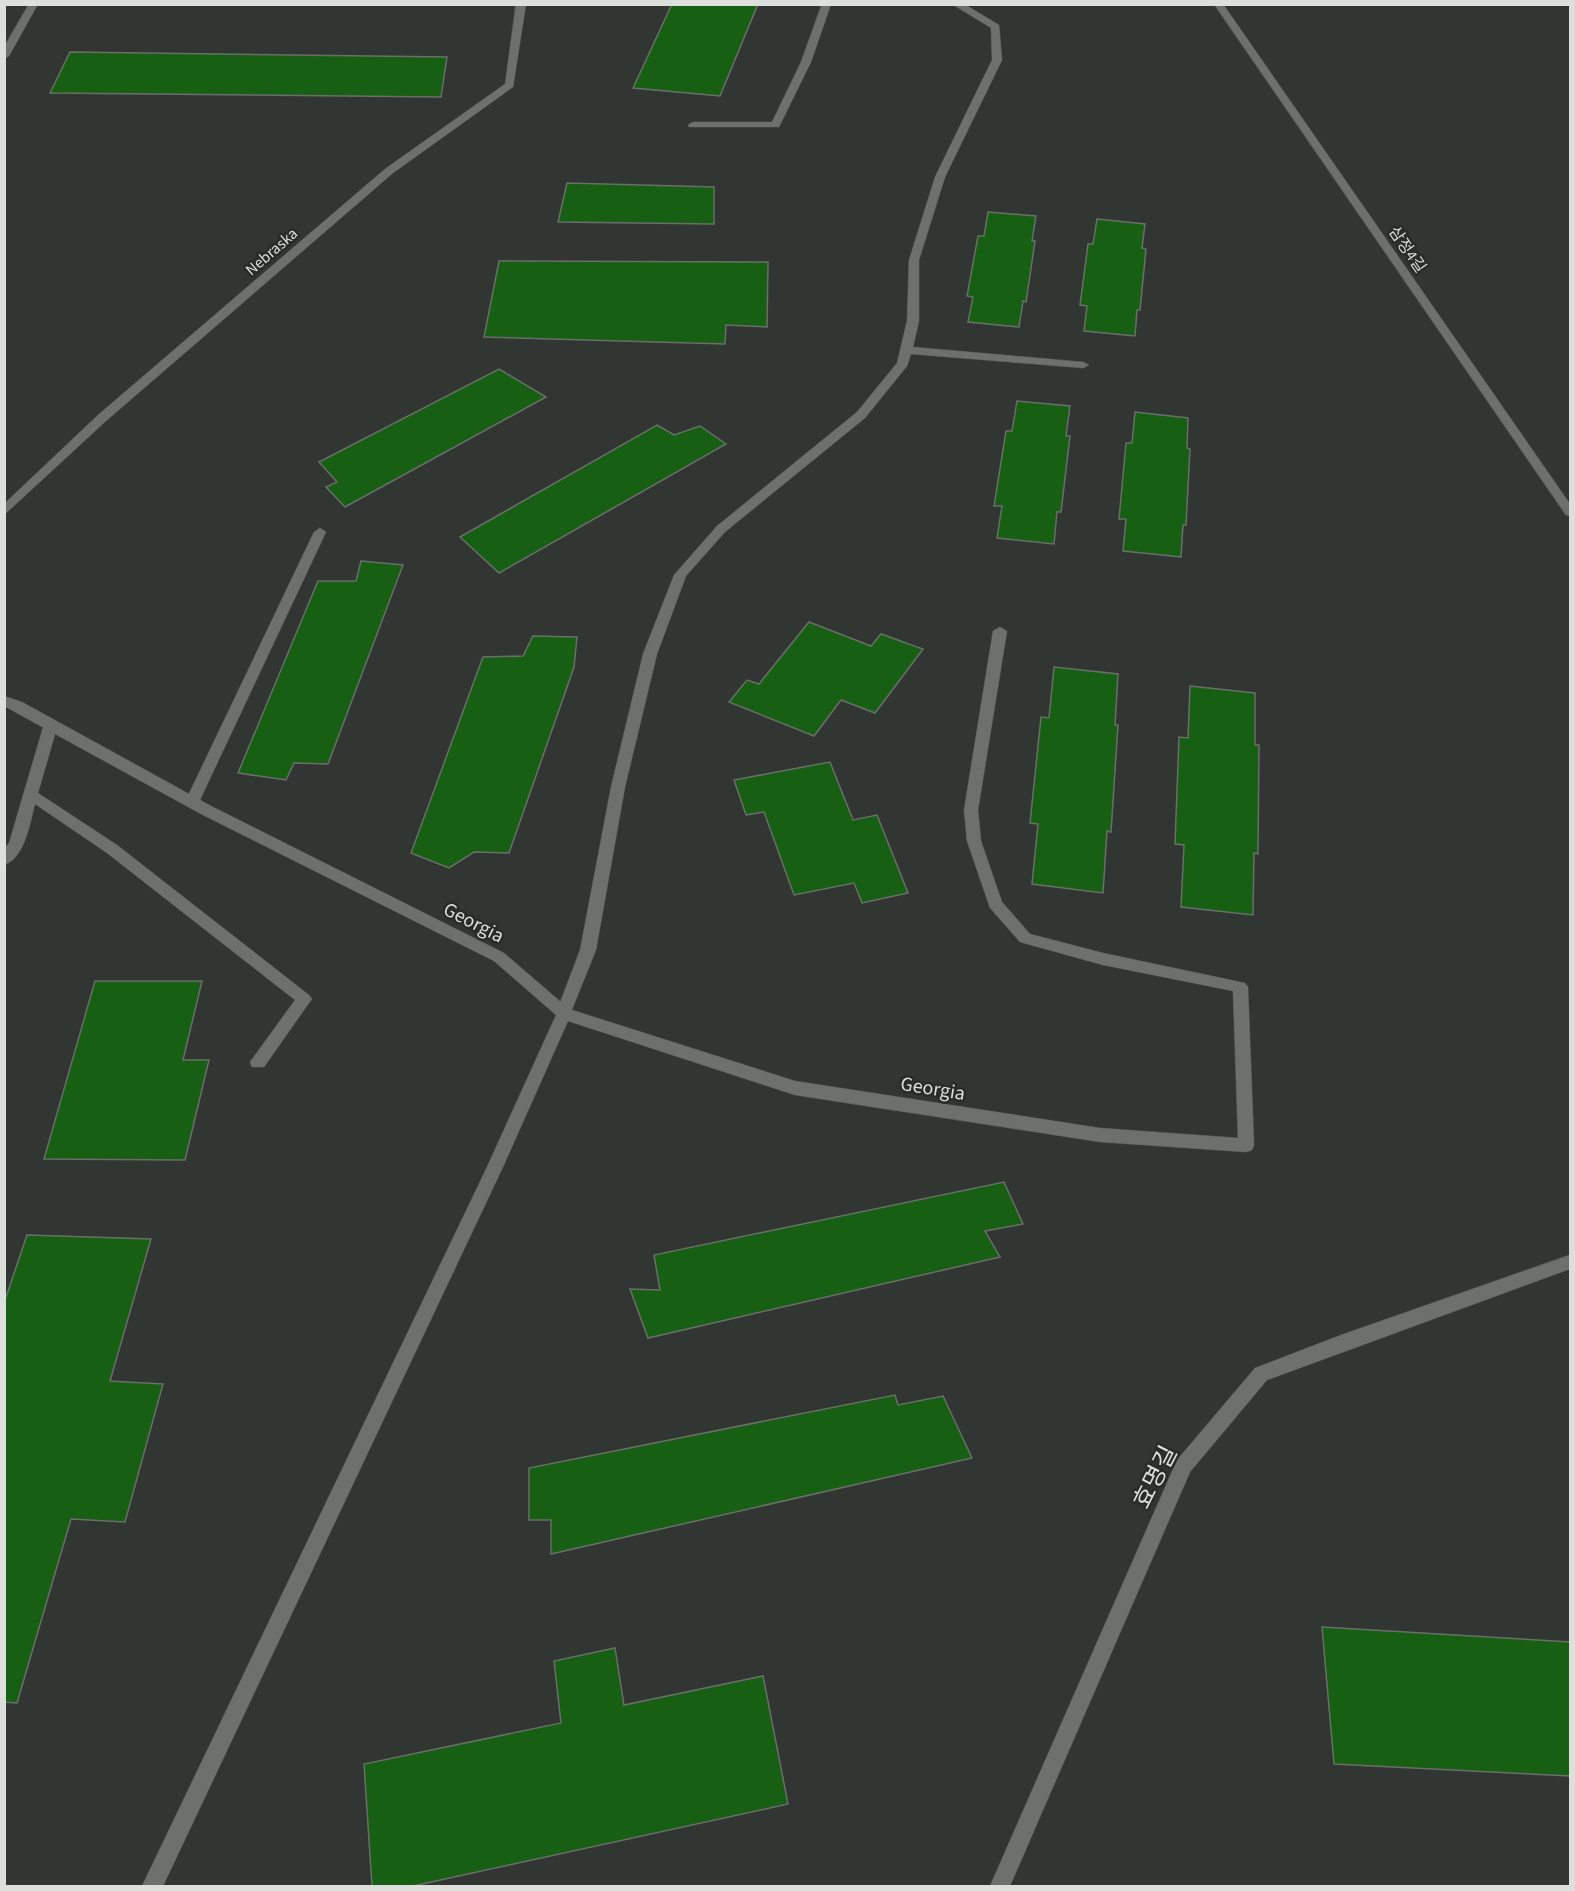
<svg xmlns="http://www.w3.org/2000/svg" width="1575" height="1891" font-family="'Source Sans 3','Noto Sans KR',sans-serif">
<rect width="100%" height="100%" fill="#323632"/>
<g fill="#165f13" stroke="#6a6e6a" stroke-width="1.5">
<path d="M672,4H758L720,96L633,88Z"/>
<path d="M70,52L447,57L441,97L50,93Z"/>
<path d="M567,183L714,187V224L558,222Z"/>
<path d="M988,212L1036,216L1032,241H1035L1026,302L1023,301L1019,327L968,322L973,297L967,296L978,236H984Z"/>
<path d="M1097,219L1145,224L1142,248L1146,249L1140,310H1137L1135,336L1084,331L1087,306L1080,305L1088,244H1093Z"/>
<path d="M499,261L768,262L767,327L726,325L725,344L484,337Z"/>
<path d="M499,369L546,397L345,507L326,487L337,482L319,462Z"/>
<path d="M1017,401L1070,406L1066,436H1070L1061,512H1057L1054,544L997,538L1002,506H994L1006,431H1012Z"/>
<path d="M1135,412L1188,418L1187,448L1190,449L1186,525H1183L1181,557L1123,551L1126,519H1119L1126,443H1132Z"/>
<path d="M657,425L674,435L700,426L726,444L499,573L460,537Z"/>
<path d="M361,561L403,565L328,764L294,763L286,780L238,773L318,581H356Z"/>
<path d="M809,622L871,646L881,634L923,649L875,713L841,700L814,736L729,702L747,680L759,684Z"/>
<path d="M533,636L577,637L574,667L509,853L474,852L449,868L411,853L483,657L523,656Z"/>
<path d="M1054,667L1118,674L1115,725H1118L1111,832L1107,831L1103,893L1032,884L1038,824L1030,823L1041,717L1049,718Z"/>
<path d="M1190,686L1255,693V745H1259L1258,854L1254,853L1253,915L1181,907L1184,845L1175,844L1179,737L1188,738Z"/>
<path d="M830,762L853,820L877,815L908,893L862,903L854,883L794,895L764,812L746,815L734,780Z"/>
<path d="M95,981H202L183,1060H209L185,1160L44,1159Z"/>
<path d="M1004,1182L1023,1224L985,1231L1000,1257L648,1338L630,1289L660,1290L654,1255Z"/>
<path d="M27,1235L151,1239L110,1381L163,1384L125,1522L71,1519L17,1703L4,1702V1303Z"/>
<path d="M895,1395L898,1405L943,1396L972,1458L551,1554V1520H529V1468Z"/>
<path d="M1322,1627L1570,1642V1776L1334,1764Z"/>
<path d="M615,1648L624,1705L763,1676L788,1804L413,1886H372L364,1764L561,1723L554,1661Z"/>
</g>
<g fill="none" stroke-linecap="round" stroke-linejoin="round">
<defs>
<g id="lane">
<path d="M29,4H38L9,56L4,59V47Z"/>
<path d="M822,4H831L811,62L779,127H689L688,125L693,122H772L801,62Z"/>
<path d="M952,4H964L999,25L1002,60L945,177L919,260V321L913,347L1083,362L1089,365L1083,368L911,354L907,366L865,418L725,532L686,576L657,654L625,787L596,950L569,1017H559L556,1013L580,950L611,787L643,654L674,575L717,526L857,412L897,363L907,321L909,260L935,177L992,60L991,28Z"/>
<path d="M320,528L326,532L199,802L192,807L187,806L185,802L314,532Z"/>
<path d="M51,719L58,724L38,793L117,845L309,995L312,999L309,1003L264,1067H252L250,1062L295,1000L107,853L35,804C30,823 25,858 4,865V849L9,843L44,724Z"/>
</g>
<g id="street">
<path d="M1214,4H1223L1570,504V516L1566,515Z"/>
<path d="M1000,627L1007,631L978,810L981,841L1002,902L1030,934L1103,953L1245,983L1248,987L1254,1145L1252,1150L1246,1152L1100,1142L795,1095L568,1021L503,1167L163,1886H142L487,1167L556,1015L494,961L201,814L4,706V696L22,702L211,806L504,953L569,1009L795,1081L1100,1128L1238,1138L1233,991L1103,965L1020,942L990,908L967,841L964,810L993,631Z"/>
</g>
<g id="secondary">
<path d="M516,4H526L513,87L393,173L106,421L4,515V504L98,415L385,169L505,84Z"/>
<path d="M1570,1255V1269L1267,1380L1190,1472L1010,1886H990L1177,1460L1255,1368L1341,1335Z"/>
</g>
</defs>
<use href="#lane" stroke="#515351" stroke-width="1"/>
<use href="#street" stroke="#515351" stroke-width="1"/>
<use href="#secondary" stroke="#515351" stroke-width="1"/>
<use href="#lane" fill="#6d706c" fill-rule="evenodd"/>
<use href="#street" fill="#6d706c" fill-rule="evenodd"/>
<use href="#secondary" fill="#6d706c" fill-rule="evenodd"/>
</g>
<g text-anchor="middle" stroke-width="5" stroke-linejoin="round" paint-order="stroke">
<g font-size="16" fill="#dddfdd" stroke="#292c28">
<text transform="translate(1408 249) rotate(55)" y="6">삼정4길</text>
<text transform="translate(271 251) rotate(-41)" y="6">Nebraska</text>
</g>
<g font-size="20" fill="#dddfdd" stroke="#292c28">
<text transform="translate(474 922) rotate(27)" y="7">Georgia</text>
<text transform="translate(933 1088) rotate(9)" y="7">Georgia</text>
</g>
<g font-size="24" fill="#dddfdd" stroke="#292c28">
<text transform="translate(1155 1477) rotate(-63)" y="8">효명길</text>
</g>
</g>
<rect width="1575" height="1891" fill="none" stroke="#dddfdd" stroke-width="12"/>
</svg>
